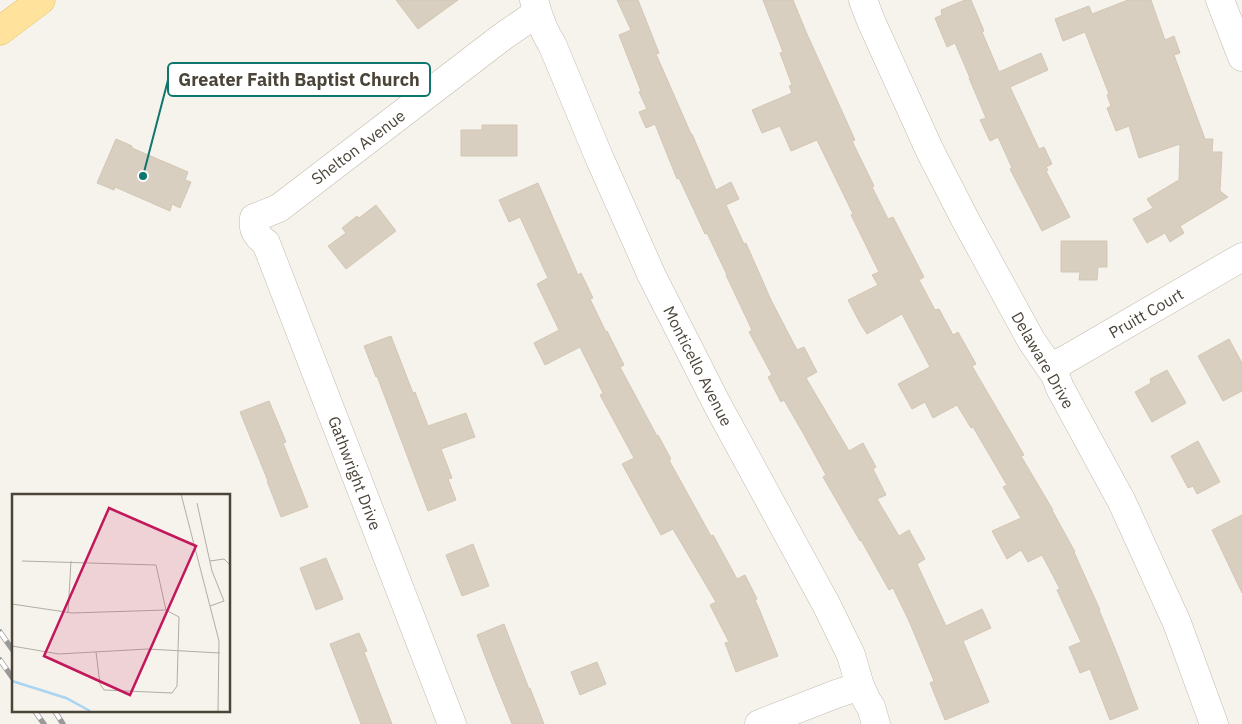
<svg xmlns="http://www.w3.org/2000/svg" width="1242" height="724" font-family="'IBM Plex Sans',sans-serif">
<rect width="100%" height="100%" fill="#f6f3ec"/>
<g fill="#d8cfc1" stroke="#d3c7b4">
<path d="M396,0H458L418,29Z"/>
<path d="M617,0H638L659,53L656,54L691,134H692L716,190L731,182L739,199L726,205L744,244L746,243L771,300L797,350L804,347L817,372L806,378L849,451L863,443L876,467L873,469L886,495L877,499L899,536L909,530L925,559L917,564L946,626L982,609L991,628L963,641L989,702L945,720L930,683L934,681L909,621L893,588L889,590L861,540L860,541L823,477L826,475L803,433L784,400L781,402L768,377L772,375L749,332L752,330L726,275H727L707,233L705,234L679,178L677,179L655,124L646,128L639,112L647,109L639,92L641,91L619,35L631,30Z"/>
<path d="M763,0H793L807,34L855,140L852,141L874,186L872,187L888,219L893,217L924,277L919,280L935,310L939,309L953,335L958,332L976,364L972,366L1024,455L1021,456L1053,510H1052L1075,552H1074L1100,610H1099L1118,656L1138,709L1110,720L1090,669L1080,673L1069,647L1081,642L1057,590L1060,589L1042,555L1028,562L1021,550L1007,559L992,531L1021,518L1003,487L1007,485L973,427L971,428L957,405L933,418L925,402L912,409L898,384L930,367L902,314L867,334L860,323L848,300L878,285L872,275L879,272L851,215L853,214L817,140L791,151L780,126L762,133L752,110L792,93L789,86L792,85L780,53L783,52Z"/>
<path d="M965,0H971L984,31L982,32L999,72L1041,53L1048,70L1010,87L1039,149L1044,147L1052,164L1046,167L1048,170L1046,171L1070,217L1042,231L1010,169L1012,168L998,137L990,141L980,120L986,118L969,78H970L955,43L947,47L935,18L942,15L941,10Z"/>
<path d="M1128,0H1151L1165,40L1174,36L1180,53L1174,55L1205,139H1213L1212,152H1222L1220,191L1228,197L1180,226L1184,233L1170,242L1165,233L1147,243L1133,219L1153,208L1147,199L1179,180L1180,144L1139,158L1129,126L1116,131L1107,108L1111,106L1107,95L1109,94L1085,32L1063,41L1055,19L1089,6L1092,14Z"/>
<path d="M482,125H517V156H461V130H482Z"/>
<path d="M116,139L132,146V148L188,172L185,180L191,182L180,208L172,204L170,211L115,187L114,190L97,183Z"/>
<path d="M538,183L578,275L581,273L593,298L590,299L606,332L607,331L624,365L620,367L657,436L658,435L671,459L669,460L711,536L713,535L737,579L745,575L757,599L755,600L760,611L778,656L736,672L725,643L729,642L710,605L716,602L673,529L661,535L622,464L634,458L600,395L603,393L580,347L545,365L534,343L559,330L537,284L548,278L520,217L509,222L499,200Z"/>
<path d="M376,205L396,231L346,269L328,246L346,233L342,228L357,216L359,218Z"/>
<path d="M1061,241H1107V267H1098L1097,280H1079L1080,272H1061Z"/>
<path d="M391,336L413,393L415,392L428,426L466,413L475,437L441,449L452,478L448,479L456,500L428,511L377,376L376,377L364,346Z"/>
<path d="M1229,339L1242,363V391L1223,401L1198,356Z"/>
<path d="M1167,370L1186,403L1152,422L1135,392L1151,383L1150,379Z"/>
<path d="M269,401L286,442L283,443L308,507L281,517L267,481H268L240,412Z"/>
<path d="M1198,441L1220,482L1197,494L1193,486L1188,488L1171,456Z"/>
<path d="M1242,515V593L1212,530Z"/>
<path d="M473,544L489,586L462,596L446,555Z"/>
<path d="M326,558L343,599L316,610L300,568Z"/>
<path d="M504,624L529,689L530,688L544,724H512L493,677L477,635Z"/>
<path d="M359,633L367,651L364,652L392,724H361L330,644Z"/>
<path d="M597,662L606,684L580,695L571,672Z"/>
</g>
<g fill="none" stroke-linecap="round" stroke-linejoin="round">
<defs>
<g id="minor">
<path d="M534,0C538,15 543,31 552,44L599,157L652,276L718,406L826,604L851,655L860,686L867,701L871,707L876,724"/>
<path d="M863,0L871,21L930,151L966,221L1031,340L1055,375L1060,388L1122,502L1177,623L1214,724"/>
<path d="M1220,0L1242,57"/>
<path d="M1050,367L1065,360L1242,257"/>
<path d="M452,724L266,243C257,236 252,230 254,218L279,208L502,37L537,13"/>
<path d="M759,724L836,694L860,686"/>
</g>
<path id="major" d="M0,31L41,0"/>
</defs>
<use href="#minor" stroke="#c2bbae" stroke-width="29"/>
<use href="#major" stroke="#e6c16a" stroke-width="29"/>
<use href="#minor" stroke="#fff" stroke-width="28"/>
<use href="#major" stroke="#ffe39c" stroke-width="28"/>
<defs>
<g id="rail">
<path d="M0,632L14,652"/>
<path d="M0,660L14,680"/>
<path d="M34,710L44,724"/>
<path d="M54,710L63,724"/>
</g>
</defs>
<use href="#rail" stroke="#9a9a9a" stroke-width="5.5"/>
<use href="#rail" stroke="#fff" stroke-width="4" stroke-dasharray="11" stroke-linecap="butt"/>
</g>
<g text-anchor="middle" stroke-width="4" stroke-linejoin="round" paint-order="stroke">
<g font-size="16" fill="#4b4439" stroke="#fff">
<text transform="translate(358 147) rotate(-37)" y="6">Shelton Avenue</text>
<text transform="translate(1146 313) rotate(-30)" y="6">Pruitt Court</text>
<text transform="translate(1043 360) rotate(60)" y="6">Delaware Drive</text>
<text transform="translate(698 366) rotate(63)" y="6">Monticello Avenue</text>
<text transform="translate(355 473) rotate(69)" y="6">Gathwright Drive</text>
</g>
</g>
<g transform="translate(12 494)">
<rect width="218" height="218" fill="#f6f3ec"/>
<path fill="none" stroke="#a9d4f2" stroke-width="2.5" d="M0,187L54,204L78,217"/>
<path fill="none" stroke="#b2ada4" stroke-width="1" d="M169,0L207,147L206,217M185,9L200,77L212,107L198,112M10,67L144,71L154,116M198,67L212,65L218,71M0,110L60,119L154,116L167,123L165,192L160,199L92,196L88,190L84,158M56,119L59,67M0,152L47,160L135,155L208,159"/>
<path fill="#c2185b" fill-opacity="0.15" stroke="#c2185b" stroke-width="2.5" d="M97,14L184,52L118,201L32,162Z"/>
<rect width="218" height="218" fill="none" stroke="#4b4439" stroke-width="2.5"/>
</g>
<path fill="none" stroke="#0f766e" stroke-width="2" d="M143 176L168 80"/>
<circle fill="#0f766e" stroke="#fff" stroke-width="2" cx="143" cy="176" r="5"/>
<rect fill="#fff" stroke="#0f766e" stroke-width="2" x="168" y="63" width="262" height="33" rx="5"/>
<g font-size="18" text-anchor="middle" font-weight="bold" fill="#4b4439">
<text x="299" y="86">Greater Faith Baptist Church</text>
</g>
</svg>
